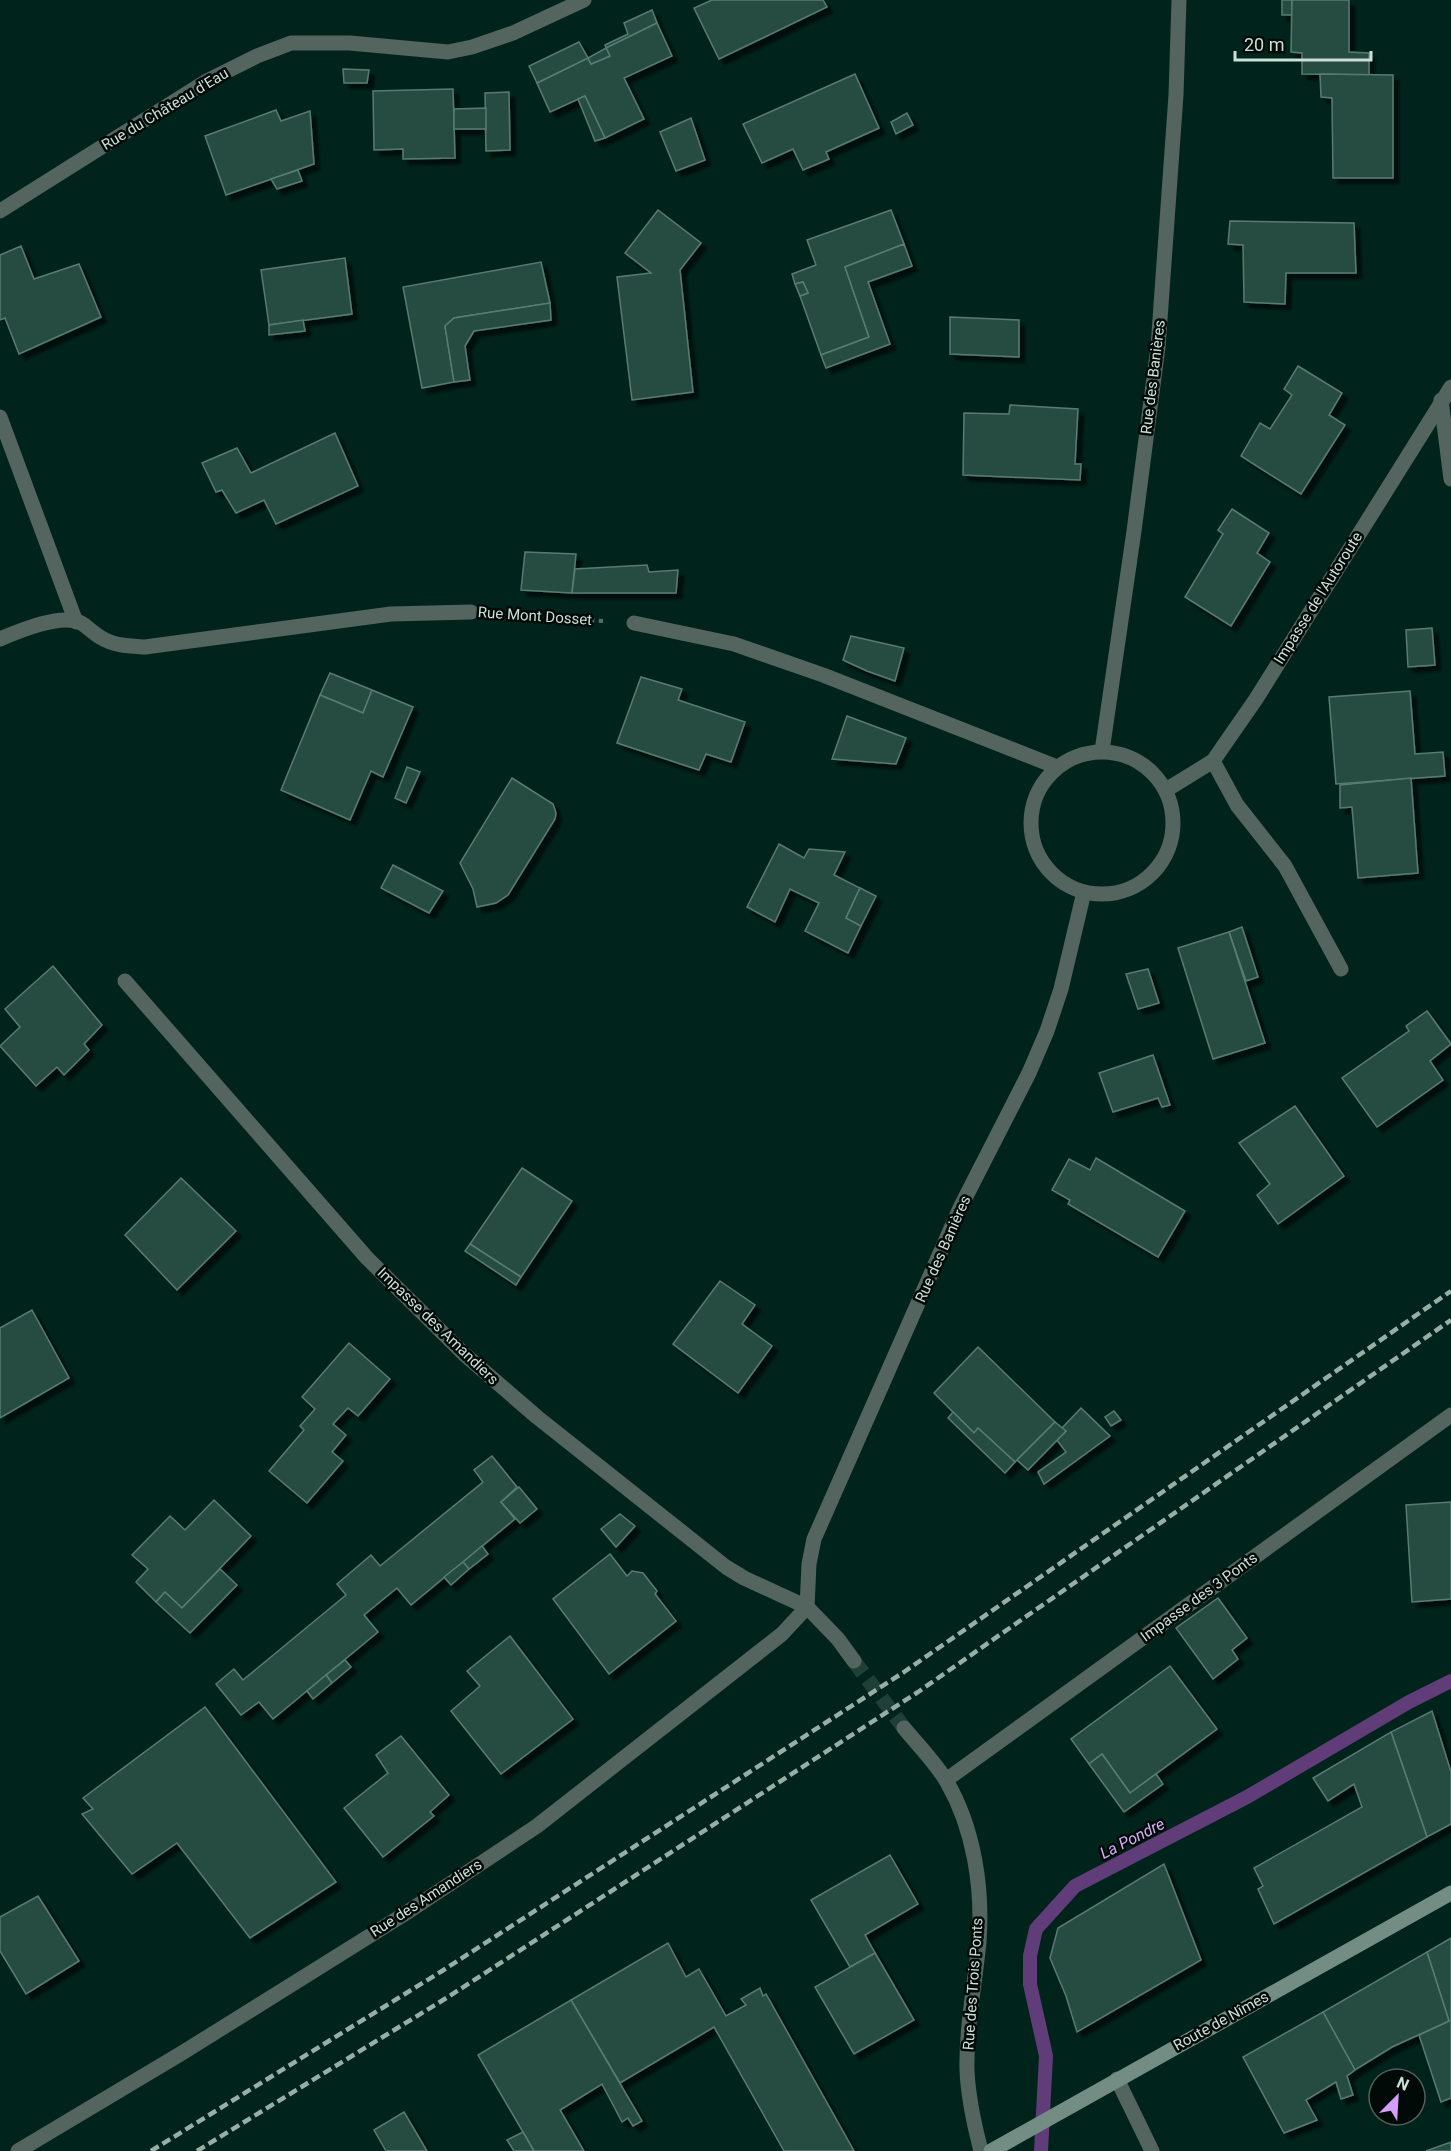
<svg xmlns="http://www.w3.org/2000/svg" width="1451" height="2151" font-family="Roboto,sans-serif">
<defs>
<filter id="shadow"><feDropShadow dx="5.5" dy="5.5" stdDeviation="1.5" flood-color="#0009"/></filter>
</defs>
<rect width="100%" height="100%" fill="#00241b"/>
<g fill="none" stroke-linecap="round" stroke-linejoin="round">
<path stroke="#603c78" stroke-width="14" d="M1041,2151L1046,2056L1030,1984V1956L1036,1929L1075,1886L1247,1797L1409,1702L1451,1681"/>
</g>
<g fill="#274b40" stroke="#577c71" stroke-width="1.5" filter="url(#shadow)">
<path d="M712,0H823L827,7L719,59L694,8Z"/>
<rect x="1282" y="0" width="10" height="15"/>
<path d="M1292,0H1349V52L1369,53V75L1302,74V53L1291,52Z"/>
<path d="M652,10L657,23L606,48L605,45L628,34L624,23Z"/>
<path d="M657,23L672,56L624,78L644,119L605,138L585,96L550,112L537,83L588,58L591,64L610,56L606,48Z"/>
<path d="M579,42L588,58L537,83L529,66Z"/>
<path d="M606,48L610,56L591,64L588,58Z"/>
<path d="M343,69L369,70L367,83H344Z"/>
<path d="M855,74L879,128L826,152L829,159L803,170L793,149L762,163L743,124Z"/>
<path d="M1320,74L1393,75V178H1333L1332,98L1321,97Z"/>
<path d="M453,89L455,158L403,159V149L374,150L373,91Z"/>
<path d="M509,92L510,150L486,151L485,93Z"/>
<path d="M585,96L605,138L595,141L578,99Z"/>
<path d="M486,108V129H454V109Z"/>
<path d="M276,110L281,121L310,111L314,164L226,195L205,136Z"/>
<path d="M907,113L913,125L896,134L891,122Z"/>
<path d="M691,118L705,160L676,171L660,132Z"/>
<path d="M298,170L302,181L277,189L271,179Z"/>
<path d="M658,210L701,243L680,270L693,392L632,400L617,277L651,273L625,253Z"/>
<path d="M891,210L904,244L845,267L869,337L821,355L800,296L808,293L803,282L795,284L792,274L816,265L807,240Z"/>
<path d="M1230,221L1354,223L1356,273H1286L1285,304L1244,302L1243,245L1228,244Z"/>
<path d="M904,244L912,266L868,282L890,344L826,368L821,355L869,337L845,267Z"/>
<path d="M21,246L34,279L79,264L101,317L19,354L5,318L0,320V255Z"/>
<path d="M345,258L352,314L269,325L261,270Z"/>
<path d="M541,262L550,303L454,318L445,326L454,382L422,388L403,287Z"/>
<path d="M803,282L808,293L800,296L795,284Z"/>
<path d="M550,303L551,320L474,331L465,346L470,380L454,382L445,326L454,318Z"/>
<path d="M950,317L1019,320V357L950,354Z"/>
<path d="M303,320L305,331L269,335V325Z"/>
<path d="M1298,366L1342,393L1329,415L1345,425L1301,494L1241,456L1260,423L1270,429L1292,395L1284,389Z"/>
<path d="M1010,405L1078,409L1075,464H1081L1080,480L963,475L964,413L1009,414Z"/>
<path d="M335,433L358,486L276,524L264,500L236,513L222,490L216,492L202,463L237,448L251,473Z"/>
<path d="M1232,509L1269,533L1257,553L1270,562L1231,626L1185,597L1223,534L1218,530Z"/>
<path d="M525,552L576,554L572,593L521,590Z"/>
<path d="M647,565L649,572L678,570L676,593H572L575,569Z"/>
<path d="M1432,628L1435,665L1408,667L1406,630Z"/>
<path d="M851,636L904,648L895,681L867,671L843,660Z"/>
<path d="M330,673L372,690L363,713L320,695Z"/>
<path d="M641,677L682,689L678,700L745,722L731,762L706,754L699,770L617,743Z"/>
<path d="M372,690L413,707L383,777L371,771L350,820L281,790L320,695L363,713Z"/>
<path d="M1410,691L1415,754L1443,752L1445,776L1336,784L1329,697Z"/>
<path d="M847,716L906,738L896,764L832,759Z"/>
<path d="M407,767L420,772L406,803L395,798Z"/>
<path d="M512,778L553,804L556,813L555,819L508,895L496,903L477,907L473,889L460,863Z"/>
<path d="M1411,778L1418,873L1358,878L1352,807L1340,808V785Z"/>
<path d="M779,844L804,858L809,849L845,852L834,875L860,888L846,918L861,926L848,953L805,931L819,903L790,889L775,922L747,907Z"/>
<path d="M393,865L443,891L429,913L381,888Z"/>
<path d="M860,888L876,896L861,926L846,918Z"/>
<path d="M1242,927L1258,977L1246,981L1229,932Z"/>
<path d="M1229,932L1265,1043L1213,1059L1178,948Z"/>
<path d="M53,966L102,1025L84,1044L89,1050L64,1075L57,1067L36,1086L0,1046L20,1027L5,1009Z"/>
<path d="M1148,969L1159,1003L1138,1009L1126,974Z"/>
<path d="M1427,1011L1451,1044L1430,1061L1443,1080L1377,1127L1342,1078L1409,1031L1406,1026Z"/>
<path d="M1153,1055L1170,1105L1162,1107L1158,1098L1113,1112L1099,1073Z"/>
<path d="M1295,1106L1344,1176L1278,1224L1257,1195L1270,1184L1239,1143Z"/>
<path d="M1096,1158L1185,1211L1158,1257L1068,1204L1070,1200L1052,1190L1069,1159L1090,1170Z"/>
<path d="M522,1168L572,1201L521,1277L470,1244Z"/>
<path d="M181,1178L236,1231L177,1290L125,1235Z"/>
<path d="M470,1244L521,1277L516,1285L465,1251Z"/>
<path d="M720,1281L755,1305L742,1324L772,1346L738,1393L673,1344Z"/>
<path d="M32,1310L69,1378L0,1418V1328Z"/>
<path d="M349,1343L390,1379L358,1416L348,1408L333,1424L346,1435L332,1452L343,1461L307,1503L269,1471L304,1430L300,1426L315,1409L302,1397Z"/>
<path d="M978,1347L1055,1422L1015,1462L978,1428L974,1433L934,1393Z"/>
<path d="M1081,1408L1110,1436L1044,1484L1038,1472L1066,1452L1057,1440L1066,1431L1062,1428Z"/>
<path d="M1114,1411L1121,1420L1111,1426L1105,1417Z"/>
<path d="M953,1412L974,1433L978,1428L1015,1462L1005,1473L948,1418Z"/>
<path d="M1055,1422L1066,1431L1028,1470L1017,1460Z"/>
<path d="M492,1456L517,1487L501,1502L515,1519L411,1605L397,1588L364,1615L378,1632L273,1719L259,1702L241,1715L216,1684L234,1669L243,1680L346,1595L337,1584L371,1555L380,1566L483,1482L474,1470Z"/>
<path d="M519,1487L537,1509L520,1523L501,1502Z"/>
<path d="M214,1500L251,1536L182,1608L165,1592L156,1602L136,1582L148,1569L132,1555L170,1516L185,1530Z"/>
<path d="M1451,1502V1599L1412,1602L1406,1505Z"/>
<path d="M620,1514L635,1526L616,1547L601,1529Z"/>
<path d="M482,1546L488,1554L469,1569L463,1562Z"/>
<path d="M610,1554L627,1576L632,1571L643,1573L657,1591L655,1594L676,1621L609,1674L553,1599Z"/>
<path d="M463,1562L469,1569L451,1585L444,1577Z"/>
<path d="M220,1569L237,1585L190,1633L156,1602L165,1592L182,1608Z"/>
<path d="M1218,1598L1247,1638L1232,1650L1238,1659L1213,1679L1176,1628Z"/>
<path d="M510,1636L573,1719L501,1774L451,1711L480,1686L467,1671Z"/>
<path d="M345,1660L351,1667L332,1683L326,1675Z"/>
<path d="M1170,1666L1217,1729L1130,1793L1102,1754L1089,1764L1071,1739Z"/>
<path d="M326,1675L332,1683L313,1699L307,1691Z"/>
<path d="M205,1707L336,1882L250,1938L177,1843L132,1874L82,1814L93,1809L83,1798Z"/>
<path d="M1432,1711L1451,1772V1824L1427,1837L1391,1732Z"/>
<path d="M1391,1732L1427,1837L1274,1924L1258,1889L1263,1886L1254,1868L1362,1807L1354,1784L1328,1801L1313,1778Z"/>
<path d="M401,1736L449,1795L430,1812L434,1816L383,1857L344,1808L388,1773L376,1755Z"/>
<path d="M1102,1754L1130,1793L1156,1774L1163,1784L1124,1812L1089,1764Z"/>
<path d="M890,1855L918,1904L865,1935L875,1953L850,1967L811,1900Z"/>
<path d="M1164,1864L1201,1960L1077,2032L1066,1996L1050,1958L1058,1928Z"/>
<path d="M38,1896L79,1961L26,1994L0,1951V1917Z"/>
<path d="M1451,1938V2098L1441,2102L1419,2035L1449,2021L1427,1952Z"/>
<path d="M668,1943L686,1977L699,1969L726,2016L746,2005L741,1999L760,1988L763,1996L766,1994L854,2151H784L714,2027L620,2083L571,2000Z"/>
<path d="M1427,1952L1449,2021L1392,2047L1355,2070L1323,2012Z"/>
<path d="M875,1953L914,2020L854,2054L815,1987Z"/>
<path d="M571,2000L642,2121L633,2126L628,2118L622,2122L602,2084L560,2110L584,2151H534L478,2055Z"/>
<path d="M1323,2012L1355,2070L1347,2076L1353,2095L1341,2099L1336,2082L1306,2100L1317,2120L1284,2133L1243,2057Z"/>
<path d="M404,2112L427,2151H386L374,2130Z"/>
<path d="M523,2132L534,2151H514L507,2140Z"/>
<path d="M1451,2142V2151H1426Z"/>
</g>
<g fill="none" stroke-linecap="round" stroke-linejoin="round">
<path stroke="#1f4037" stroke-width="15" stroke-dasharray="15 8" stroke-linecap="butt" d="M854,1661L904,1728"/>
<path stroke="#547169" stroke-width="4" stroke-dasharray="4.5 4.5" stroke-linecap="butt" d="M500,614L603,621"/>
<g stroke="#54645f" stroke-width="15">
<path d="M0,211L205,82L257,56L291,43H350L448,52L472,47L513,33L584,0"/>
<path d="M1441,400L1451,479"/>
<path d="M0,417L76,622"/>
<path d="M634,623L734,644L823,675L1057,767"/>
<path d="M0,639C19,631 61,613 81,623C88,627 93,633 100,637C114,646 129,646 145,647L391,614L471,612"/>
<path d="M1102,751L1134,531L1158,347L1176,95L1179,0"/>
<circle cx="1102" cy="823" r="71"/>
<path d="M1213,761L1237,805L1285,866L1341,969"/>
<path d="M1166,790L1213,761L1256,699L1451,387"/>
<path d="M125,981L367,1258L464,1354L537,1417L726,1567L744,1578L807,1607L838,1639L854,1661"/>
<path d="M807,1607L809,1564L814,1539L960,1208L1029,1073L1047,1031L1061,989L1084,892"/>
<path d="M904,1728C918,1745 936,1763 947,1782C974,1829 983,1888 979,1942C975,1984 966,2027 967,2070C968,2098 974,2124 981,2151"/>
<path d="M946,1780L1451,1415"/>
<path d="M1117,2079L1152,2151"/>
<path d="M18,2151L182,2053L403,1915L537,1826L782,1634L807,1607"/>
</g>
<path stroke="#738c84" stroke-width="15" d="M991,2151L1451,1893"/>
<g stroke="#96aea6" stroke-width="4.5" stroke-dasharray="9 4.5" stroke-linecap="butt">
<path d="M151,2151L442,1971L904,1672L1451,1291"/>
<path d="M197,2151L448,1997L918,1692L1451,1320"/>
</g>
</g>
<g text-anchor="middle" stroke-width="5" stroke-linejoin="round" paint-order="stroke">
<g font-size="15" fill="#ccdfd8" stroke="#010a07">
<text transform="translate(165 109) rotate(-31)" y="5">Rue du Château d'Eau</text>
<text transform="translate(1153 377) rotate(-83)" y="5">Rue des Banières</text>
<text transform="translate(1318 598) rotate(-58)" y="5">Impasse de l'Autoroute</text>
<text transform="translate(535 616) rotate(4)" y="5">Rue Mont Dosset</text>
<text transform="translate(943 1249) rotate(-66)" y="5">Rue des Banières</text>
<text transform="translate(438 1326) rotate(44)" y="5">Impasse des Amandiers</text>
<text transform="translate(1199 1597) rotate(-36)" y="5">Impasse des 3 Ponts</text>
<text transform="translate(426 1898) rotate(-33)" y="5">Rue des Amandiers</text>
<text transform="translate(973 1984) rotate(-86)" y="5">Rue des Trois Ponts</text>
<text transform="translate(1221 2021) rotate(-29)" y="5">Route de Nîmes</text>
</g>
<g font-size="16" font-style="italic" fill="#d6aef5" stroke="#010a07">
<text transform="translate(1132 1838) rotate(-27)" y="6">La Pondre</text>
</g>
</g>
<g transform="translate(1397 2097) rotate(24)"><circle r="28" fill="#010a07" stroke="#525f5b" stroke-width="1.5"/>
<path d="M0-4.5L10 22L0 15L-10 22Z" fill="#d49cfc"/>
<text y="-9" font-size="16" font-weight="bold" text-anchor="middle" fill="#ccdfd8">N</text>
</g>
<path d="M1235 51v9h136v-9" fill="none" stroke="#ccdfd8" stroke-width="3"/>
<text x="1244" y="51" font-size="18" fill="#ccdfd8" stroke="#010a07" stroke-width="4.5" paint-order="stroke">20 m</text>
</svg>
